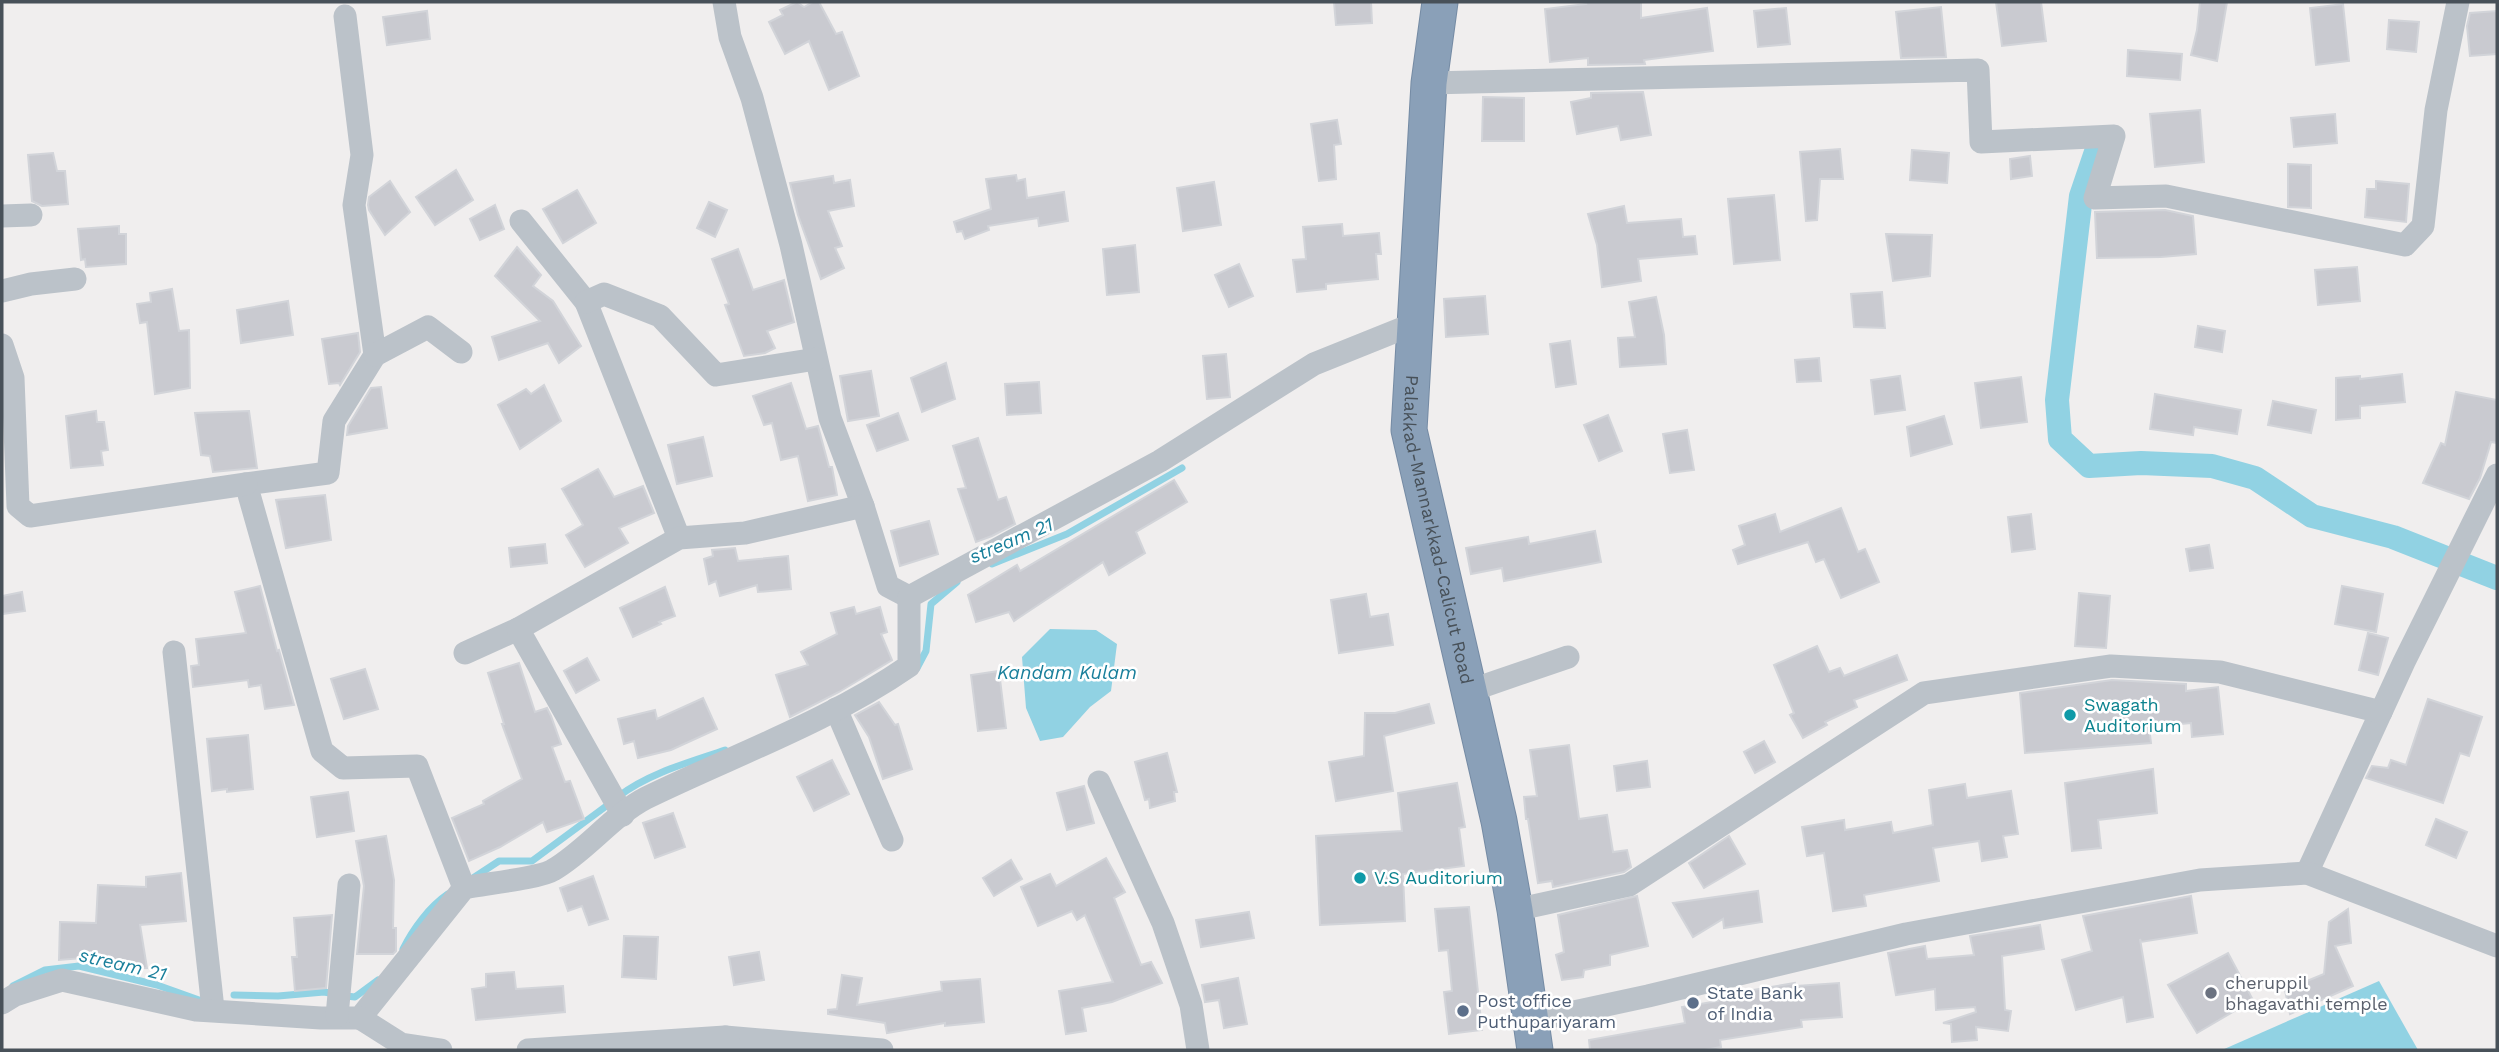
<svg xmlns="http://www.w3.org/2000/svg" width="2499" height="1052" font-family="'Work Sans',sans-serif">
<rect width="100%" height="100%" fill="#f0eeee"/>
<g fill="#91d2e3">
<path d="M1050,629L1096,630L1117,644L1111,691L1090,707L1063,737L1040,741L1026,708L1022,657Z"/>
<path d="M2379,981L2418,1050H2222Z"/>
</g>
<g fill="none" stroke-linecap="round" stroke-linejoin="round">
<g stroke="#91d2e3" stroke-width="7">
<path d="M992,564L1067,534L1182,468"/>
<path d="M917,668L926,651L931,604L957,582"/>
<path d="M619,796C649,773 690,762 725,750"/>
<path d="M473,878L499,861H532L609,804"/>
<path d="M403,949C413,929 429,907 448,894"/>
<path d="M13,986L45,970L79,966L157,985L199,1000"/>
<path d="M234,995L278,996L324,992L335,994"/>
<path d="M346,996L355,997L378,980"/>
</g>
<path stroke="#91d2e3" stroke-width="24" d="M2099,143L2081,196L2057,400L2060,439L2089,466L2141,463L2212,466L2255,478L2312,516L2393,537L2497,578"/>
</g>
<g fill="#c9cad0" stroke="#d2d4d9" stroke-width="2">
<path d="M797,2L804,7L813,2H819L836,34L842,32L859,76L829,90L809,41L785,54L769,22L783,15L780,10Z"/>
<path d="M1334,2H1371L1372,23L1336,25Z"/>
<path d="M1585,2H1641V18L1707,8L1713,51L1644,60L1645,64L1588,65V58L1550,62L1545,9L1586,4Z"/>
<path d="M1996,2H2041L2046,41L2002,46Z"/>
<path d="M2200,2H2227L2217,61L2191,55L2197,30Z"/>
<path d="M2343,4L2349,61L2316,65L2310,8Z"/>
<path d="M1941,7L1946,57L1901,58L1896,12Z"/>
<path d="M1786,8L1790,44L1758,47L1754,11Z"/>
<path d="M427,11L430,39L387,45L383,17Z"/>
<path d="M2497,11V54L2470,56L2467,26L2470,13Z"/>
<path d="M2389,20L2419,22L2416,52L2387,49Z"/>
<path d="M2128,50L2182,54L2180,80L2127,76Z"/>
<path d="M1643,92L1651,135L1621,140L1618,126L1577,134L1571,102L1591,98V93Z"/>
<path d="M1483,97L1524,98V141H1482Z"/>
<path d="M2200,110L2204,162L2155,167L2150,114Z"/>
<path d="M2335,114L2337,143L2294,147L2291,118Z"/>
<path d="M1337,120L1341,144L1334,145L1336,179L1319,181L1311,124Z"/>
<path d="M1840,149L1843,179H1820L1817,220L1806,221L1800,152Z"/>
<path d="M1912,150L1949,153L1947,183L1910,180Z"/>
<path d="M53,153L57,171H65L68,204L42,206L32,201L28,155Z"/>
<path d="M2030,156L2032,176L2011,179L2010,159Z"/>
<path d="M2288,164L2311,165V208L2288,207Z"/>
<path d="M456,170L473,200L435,225L416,197Z"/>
<path d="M1016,175L1017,181L1025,179L1027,198L1064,192L1068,221L1039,226L1038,218L988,226L989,230L965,239L962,231L957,232L954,222L991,209L986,179Z"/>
<path d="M833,176L834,183L850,180L854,206L828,211L842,246L835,248L844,268L821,279L798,215L790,183Z"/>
<path d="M390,181L410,212L385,235L369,210L368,205L369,197Z"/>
<path d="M2376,181L2409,184L2406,222L2365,217L2367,189H2376Z"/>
<path d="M1214,182L1221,225L1183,231L1177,188Z"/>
<path d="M577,190L596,223L563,243L543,209Z"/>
<path d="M1774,195L1780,260L1734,264L1728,199Z"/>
<path d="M709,202L727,210L715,237L697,228Z"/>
<path d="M495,205L504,229L480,240L470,219Z"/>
<path d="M1624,206L1627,223L1681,219L1683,237L1695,236L1697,254L1638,259L1641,281L1602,287L1597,245L1588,214Z"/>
<path d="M2165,210L2193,216L2196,254L2161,257L2097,258L2095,212Z"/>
<path d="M1342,224L1343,236L1379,233L1381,254H1376L1378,279L1326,284V289L1297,292L1293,260L1306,259L1303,227Z"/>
<path d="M119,226V234H126V264L86,267L85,259L81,260L78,229Z"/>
<path d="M1886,234L1932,235L1930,276L1893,281Z"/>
<path d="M1135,245L1139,292L1107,295L1103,249Z"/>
<path d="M517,247L541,275L533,286L553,301L581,346L559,363L548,343L499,360L492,337L540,321L495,276Z"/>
<path d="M738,249L753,290L784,280L794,322L767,331L775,348L765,353L744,356L725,305L729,304L712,259Z"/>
<path d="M1239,264L1253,296L1229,307L1215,275Z"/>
<path d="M2357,267L2360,301L2318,305L2315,270Z"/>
<path d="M172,289L179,331L189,330L190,388L155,394L147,322L140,323L137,304L151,302L150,293Z"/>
<path d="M1882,292L1885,328L1854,327L1851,294Z"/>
<path d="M1485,296L1488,334L1446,337L1444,299Z"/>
<path d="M1656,297L1664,335L1666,364L1620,367L1618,338L1635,337L1629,302Z"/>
<path d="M288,301L293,335L241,343L237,310Z"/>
<path d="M2198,326L2225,331L2222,352L2195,347Z"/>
<path d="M358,333L360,352L340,385L339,383L329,384L322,339Z"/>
<path d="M1570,341L1576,384L1556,387L1550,344Z"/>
<path d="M1226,354L1230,397L1207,399L1203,356Z"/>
<path d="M1819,358L1821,381L1797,382L1795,360Z"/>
<path d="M946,363L955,399L922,412L911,378Z"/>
<path d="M871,371L879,416L848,421L840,376Z"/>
<path d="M2402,374L2405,402L2360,406V418L2336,420V378L2360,376V379Z"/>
<path d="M1900,376L1905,410L1875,414L1871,380Z"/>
<path d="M2021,377L2027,422L1981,428L1975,383Z"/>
<path d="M1039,382L1041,413L1007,415L1005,384Z"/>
<path d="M791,383L806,429L818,426L829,467H832L837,495L808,501L798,456L781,460L772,423L764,425L753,396Z"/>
<path d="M544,385L561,421L520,449L498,405L526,389L531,394Z"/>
<path d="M381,387L387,428L347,435L348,426L371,388Z"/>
<path d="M2456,392L2497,400V443L2491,442L2480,478L2469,499L2423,483L2441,443L2445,445Z"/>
<path d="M2155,394L2241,410L2237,434L2194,427L2193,435L2150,429Z"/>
<path d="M2273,401L2316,410L2311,433L2268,425Z"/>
<path d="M96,411L97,422H104L108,450L101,451L103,465L71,468L66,416Z"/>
<path d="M249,411L257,468L213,472L210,456L201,455L195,413Z"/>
<path d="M898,413L908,440L877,451L867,425Z"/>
<path d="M1608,415L1622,451L1599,461L1584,425Z"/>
<path d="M1944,416L1952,444L1911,456L1907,427Z"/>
<path d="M1687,430L1694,470L1670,473L1663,434Z"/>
<path d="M703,437L712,476L677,484L668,445Z"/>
<path d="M978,438L998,500L1006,497L1015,524L992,536L976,542L958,489L966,488L953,446Z"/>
<path d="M598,469L614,497L643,486L654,513L619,528L628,543L585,567L566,535L583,525L562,489Z"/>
<path d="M1174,480L1187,502L1136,532L1145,553L1109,575L1103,562L1014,621L1009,612L976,622L968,595L1017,565L1020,571Z"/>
<path d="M325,495L331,540L286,548L276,500Z"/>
<path d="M1841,508L1858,552L1865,549L1879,582L1841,598L1824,559L1816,562L1808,542L1738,564L1733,550L1745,545L1739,526L1775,514L1780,532Z"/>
<path d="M2031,514L2035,549L2012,552L2008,517Z"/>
<path d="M929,521L938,554L900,566L891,531Z"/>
<path d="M1595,531L1601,562L1504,581L1502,568L1471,574L1466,548L1528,537L1529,544Z"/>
<path d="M545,544L547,563L511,567L509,548Z"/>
<path d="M2209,545L2213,568L2190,571L2186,549Z"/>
<path d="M735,548L738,561L788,556L791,589L758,592L757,585L720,596L716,581L709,584L704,559L713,556L712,550Z"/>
<path d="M260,586L277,651L279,650L294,705L265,709L261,685L249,687L248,680L193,687L191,666L199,665L196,639L246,633L235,592Z"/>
<path d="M2342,586L2383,594L2376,632L2335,624Z"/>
<path d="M665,587L675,616L659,622L661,624L633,637L620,608Z"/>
<path d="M22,592L25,611L2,614V596Z"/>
<path d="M2079,593L2110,596L2106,648L2075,646Z"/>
<path d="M1366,594L1370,617L1388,614L1393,645L1339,653L1331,600Z"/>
<path d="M854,607L856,614L880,607L887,632L881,634L892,660L839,692L790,717L776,675L808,665L801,652L837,634L831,613Z"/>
<path d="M2368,633L2388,638L2378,675L2359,670Z"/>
<path d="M1817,646L1829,672L1840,668L1844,676L1897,655L1907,680L1854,700L1857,707L1825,722L1827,725L1803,738L1790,715L1794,713L1774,665Z"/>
<path d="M587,658L599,680L576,693L564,671Z"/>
<path d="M519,663L535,712L547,708L551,716L561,744L552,747L565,782L570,781L584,819L547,832L543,822L500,847L469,861L452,818L484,804L483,801L522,779L502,724H504L488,673Z"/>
<path d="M365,669L378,709L344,719L331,679Z"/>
<path d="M999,671L1006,728L978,731L971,675Z"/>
<path d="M2112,680L2186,684V691L2218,687L2223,734L2192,737L2191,723L2149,727L2151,743L2025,753L2020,693Z"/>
<path d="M703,698L717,729L671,750L638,758L634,741L624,744L618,719L655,710L657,719Z"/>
<path d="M2428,699L2482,717L2469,756L2460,753L2443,803L2366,778L2372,766L2388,768L2391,760L2406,765Z"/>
<path d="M879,702L895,725L898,724L912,769L883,779L869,737L855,715Z"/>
<path d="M1429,704L1434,723L1384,736L1393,791L1336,801L1329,762L1364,756L1365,713H1395Z"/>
<path d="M248,735L253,789L227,792V789L212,791L207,739Z"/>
<path d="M1764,741L1775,762L1755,773L1744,752Z"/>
<path d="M1569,745L1579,819L1607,815L1613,852L1627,850L1631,867L1624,872L1553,887L1552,881L1538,883L1528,819H1526L1524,797L1537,796L1530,750Z"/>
<path d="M1167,753L1177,792H1174L1175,801L1150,808L1149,799L1145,800L1135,762Z"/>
<path d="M832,760L849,794L814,811L797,777Z"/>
<path d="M1647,761L1650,787L1617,791L1614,766Z"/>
<path d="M2153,769L2157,813L2098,820L2101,848L2072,851L2065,783Z"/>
<path d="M1457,783L1465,827L1459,828L1464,866L1403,874L1405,921L1320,925L1316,836L1402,831L1398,793Z"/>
<path d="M1965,784L1967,798L2011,791L2018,834L2003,836L2007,857L1982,861L1979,841L1933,848L1939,881L1864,895L1866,906L1833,911L1824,853L1807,856L1802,827L1844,820L1845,830L1891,822L1893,833L1933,825L1929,790Z"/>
<path d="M1084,786L1094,823L1067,830L1057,793Z"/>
<path d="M348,792L354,831L317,837L311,797Z"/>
<path d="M673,813L685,847L655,858L643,823Z"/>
<path d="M2436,819L2467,832L2456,858L2426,845Z"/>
<path d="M386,836L394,880L393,928H396V951L393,954H357L364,886L356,841Z"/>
<path d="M1729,836L1745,864L1704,888L1689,863Z"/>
<path d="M1106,858L1125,892L1114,898L1141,965L1151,962L1162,983L1112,1002L1082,1008L1086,1031L1066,1034L1059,991L1113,982L1085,915L1077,920L1072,911L1038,926L1021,887L1050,874L1056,886Z"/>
<path d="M1011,860L1022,879L994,896L983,878Z"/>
<path d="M181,873L186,921L140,925L147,968L111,969L108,956L59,960L60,922L96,923L98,885L146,887V877Z"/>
<path d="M593,876L608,919L589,925L582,906L568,911L560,888Z"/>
<path d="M1758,891L1762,922L1724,928L1723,919L1693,937L1673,903Z"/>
<path d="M1637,896L1648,946L1610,955V965L1584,970L1583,977L1562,980L1556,955L1564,952L1558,915Z"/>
<path d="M2191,896L2197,933L2141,942L2140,939L2153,1017L2127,1022L2123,997L2076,1010L2062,960L2092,951L2083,916Z"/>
<path d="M1469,907L1482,1030L1449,1034L1444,992L1452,991L1448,950L1439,951L1435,909Z"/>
<path d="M2348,909L2351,943L2335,946L2353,986L2290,1014L2285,990L2324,974L2329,922Z"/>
<path d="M1249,912L1254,938L1201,947L1196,920Z"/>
<path d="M332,915L326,988L295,991L292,957H297L294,918Z"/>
<path d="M2040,925L2044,949L2002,956L2005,1010L2011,1011L2008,1031L1976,1027L1977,1040L1952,1042L1951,1024L1943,1023L1976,1012L1975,1007L1936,1010L1935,989L1896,995L1888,953L1925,946L1927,959L1974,955L1970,936Z"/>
<path d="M624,936L658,937L656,979L622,977Z"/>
<path d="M759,952L764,980L734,985L729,957Z"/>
<path d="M2228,953L2253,1000L2197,1033L2168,985Z"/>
<path d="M514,972L516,989L563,986L565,1012L476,1020L472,989L486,987V974Z"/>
<path d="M842,975L862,978L857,1005L942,991L941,982L980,979L984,1022L945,1026V1023L887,1033L885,1023L828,1014V1010L837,1009Z"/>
<path d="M1238,978L1247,1024L1224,1028L1219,1000L1205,1002L1202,985Z"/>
<path d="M1795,983L1796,986L1839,983L1842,1017L1801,1020L1802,1027L1720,1040L1721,1047L1705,1050H1590L1589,1040L1685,1023L1682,1007L1718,1001L1717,996Z"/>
</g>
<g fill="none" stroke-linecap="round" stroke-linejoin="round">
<defs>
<g id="highway">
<path id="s1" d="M1440,2L1429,83L1409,430L1499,821L1515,910L1535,1050"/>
</g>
</defs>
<use href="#highway" stroke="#758ba4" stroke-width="37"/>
<g stroke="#bbc2c9" stroke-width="23">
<path d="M724,2L730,37L752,98L791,245L830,418L863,506"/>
<path d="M345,16L362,155L354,205L375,355L334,421L328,473L246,484L322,751L343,768L417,766L464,888"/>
<path d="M1429,83L1978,70L1981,142L2114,136L2095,198L2166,196L2405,245L2423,226L2436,110L2458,2"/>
<path d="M2,216L31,215"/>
<path d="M521,221L586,302L679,538"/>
<path d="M2,291L31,284L75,279"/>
<path d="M586,302L604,294L660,316L716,375L816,359"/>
<path d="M2,345L13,378L18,506L30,516L246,484"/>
<path d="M375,355L428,327L461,352"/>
<path d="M174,652L213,1009"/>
<path d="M465,653L518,629"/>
<path d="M1469,691L1568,657"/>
<path d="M836,709L892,840"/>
<path d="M1099,782L1163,923L1191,1005L1198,1050"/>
<path d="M623,815L518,629L679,538L745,533L863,506L888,586L909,597"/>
<path d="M2307,873L2404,662L2497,475"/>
<path d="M1515,910L1629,885L1924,693L2111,666L2220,672L2381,712"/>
<path d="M2,1003L15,995L62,980L196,1010L321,1018H360L464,888C482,884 541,878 553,870C586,851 613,815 646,798C734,755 828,722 909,666V597L1160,461L1314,364L1416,323"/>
<path d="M337,1016L349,885"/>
<path d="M360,1018L401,1044L441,1050"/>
<path d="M1532,1021L1648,996L1906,934L2200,880L2307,873L2497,946"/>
<path d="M725,1037L882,1050"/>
<path d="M528,1050L725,1037L733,1050"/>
</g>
<use href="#highway" stroke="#8aa0b8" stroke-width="35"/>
</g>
<g fill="#0f9aa8" stroke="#fff" stroke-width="2.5">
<circle cx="2070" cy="715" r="7"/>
<circle cx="1360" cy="878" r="7"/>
</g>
<circle fill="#6b7280" stroke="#fff" stroke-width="2.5" cx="2211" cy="993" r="7"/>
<g fill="#5c6f8a" stroke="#fff" stroke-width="2.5">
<circle cx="1693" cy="1003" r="7"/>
<circle cx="1463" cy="1011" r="7"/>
</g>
<g text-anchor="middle" stroke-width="5" stroke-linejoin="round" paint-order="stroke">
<g font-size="18" fill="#485159" stroke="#fff">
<text dy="6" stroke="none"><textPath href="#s1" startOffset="532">Palakkad-Mannarkkad-Calicut Road</textPath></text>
</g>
<g font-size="18" fill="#0d838f" stroke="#fff" text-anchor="start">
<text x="2084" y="711">Swagath<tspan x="2084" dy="21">Auditorium</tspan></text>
<text x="1374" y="884">V.S Auditorium</text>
</g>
<g font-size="18" fill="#5b616d" stroke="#fff" text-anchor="start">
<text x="2225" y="989">cheruppil<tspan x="2225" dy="21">bhagavathi temple</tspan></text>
</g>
<g font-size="18" fill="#4e5e75" stroke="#fff" text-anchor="start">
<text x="1707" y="999">State Bank<tspan x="1707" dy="21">of India</tspan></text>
<text x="1477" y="1007">Post office<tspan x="1477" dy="21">Puthupariyaram</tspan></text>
</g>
<g font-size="19" font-style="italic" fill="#197f9b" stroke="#fff">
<text transform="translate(1011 540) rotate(-23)" y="7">stream 21</text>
<text x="1067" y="679">Kandam Kulam</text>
<text transform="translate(123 964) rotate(13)" y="7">stream 21</text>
</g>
</g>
<rect width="2499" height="1052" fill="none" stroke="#485159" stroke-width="7"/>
</svg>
